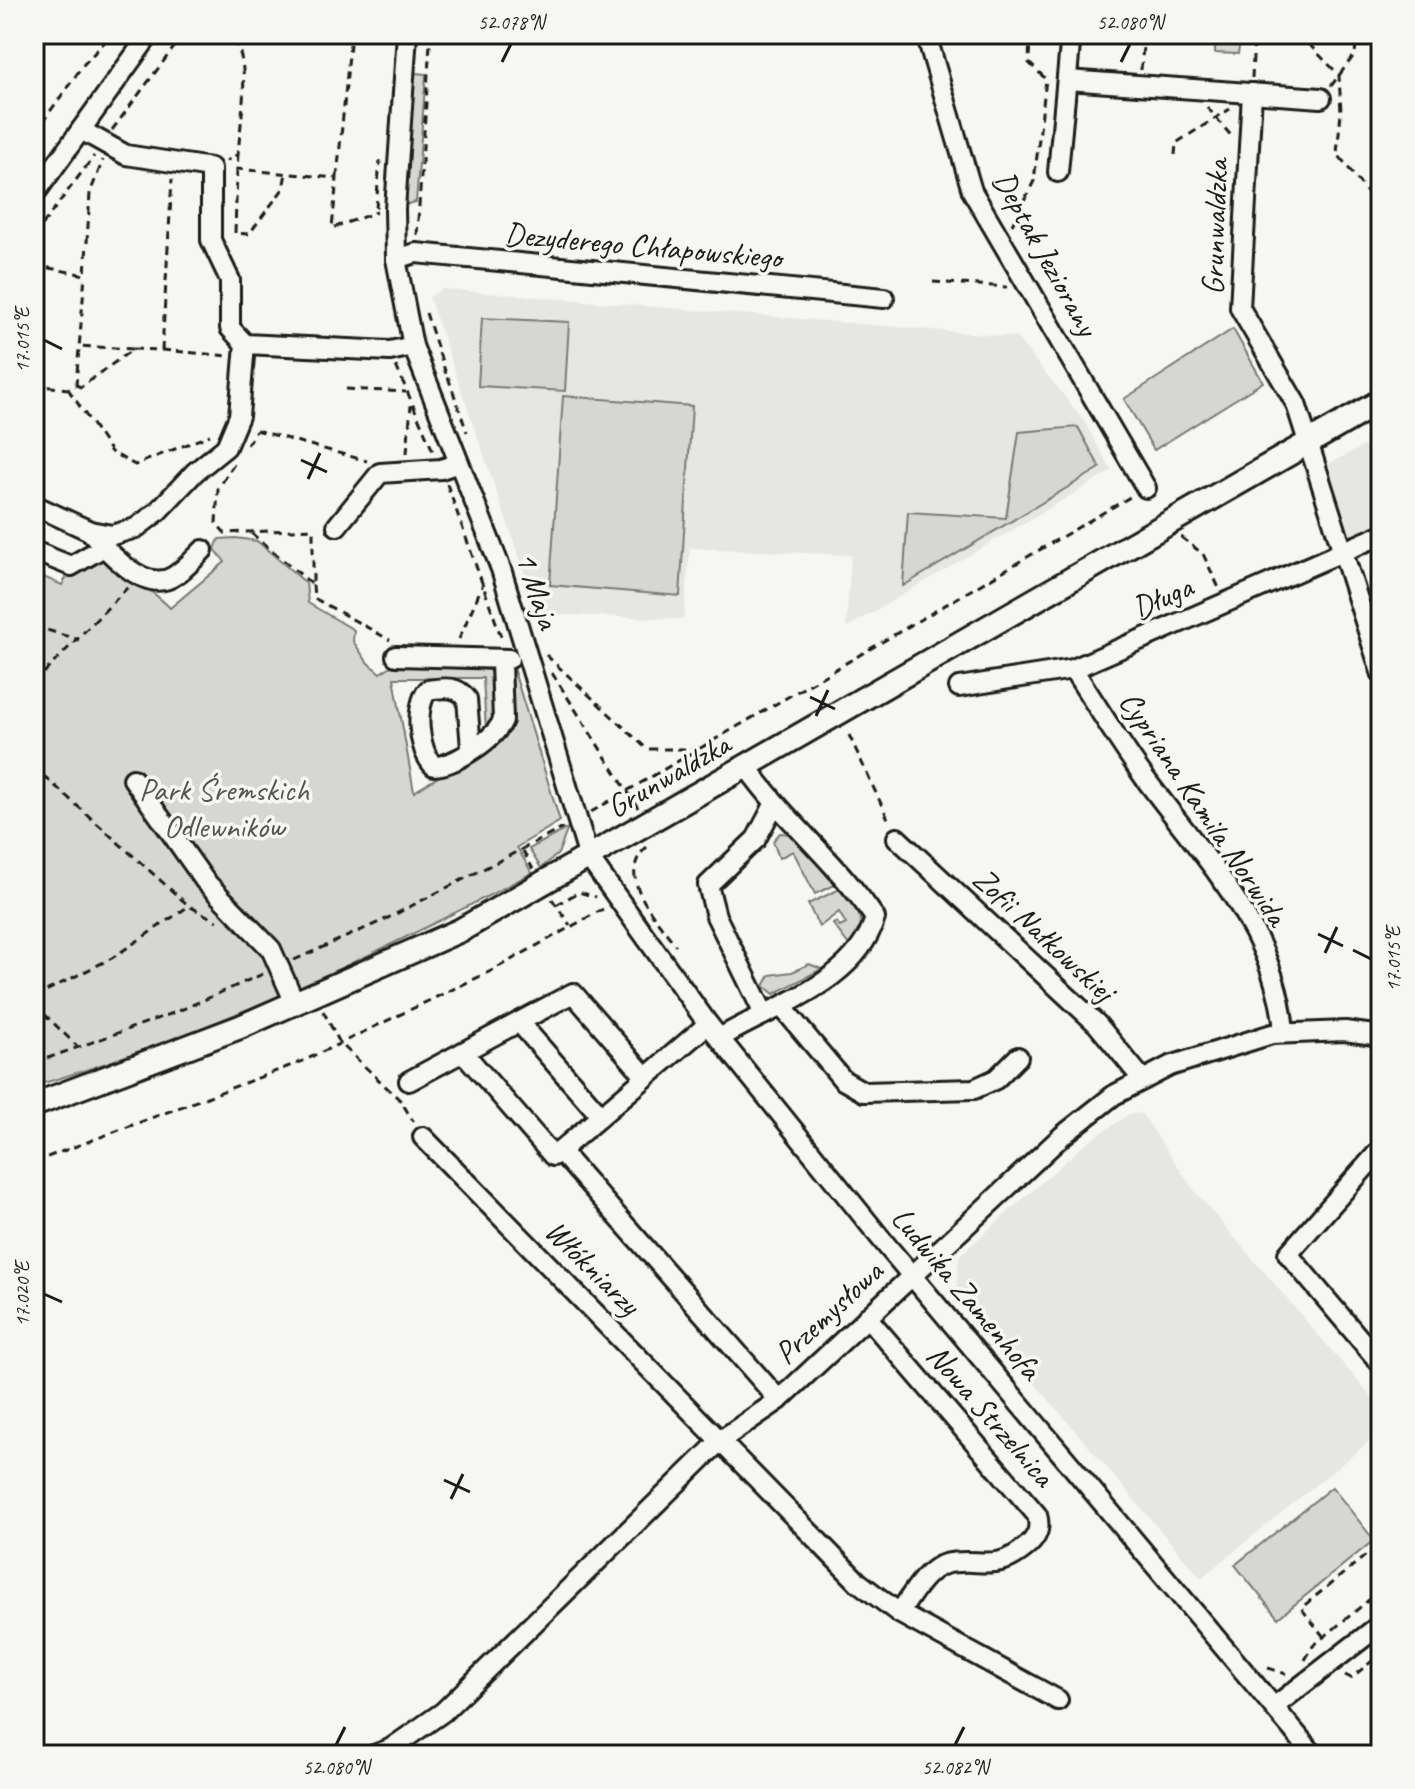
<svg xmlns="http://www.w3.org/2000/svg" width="1415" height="1789" font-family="Caveat,sans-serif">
<rect width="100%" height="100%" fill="#f6f6f2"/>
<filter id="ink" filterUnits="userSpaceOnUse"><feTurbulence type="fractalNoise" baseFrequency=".0125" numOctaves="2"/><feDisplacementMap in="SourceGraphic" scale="16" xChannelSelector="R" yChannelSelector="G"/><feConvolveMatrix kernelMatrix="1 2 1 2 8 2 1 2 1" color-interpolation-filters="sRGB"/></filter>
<g filter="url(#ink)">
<g fill="#e6e6e2">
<path d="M442,289L1016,337L1082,418L1112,471L846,628L851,555L690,548L684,619L539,614L429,297Z"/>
<path d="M1381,437V526L1347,540L1329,464Z"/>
<path d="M1131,1113L1142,1114L1196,1193L1381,1408V1432L1201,1578L956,1291L959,1256L1086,1143Z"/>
</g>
<g fill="#d6d6d2" stroke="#797977" stroke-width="2">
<path d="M1161,34H1241L1238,54L1215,53V44L1160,40Z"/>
<path d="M414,73L426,74L416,202L404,205Z"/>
<path d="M482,318L569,322L565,391L478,386Z"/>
<path d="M1233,329L1263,382L1154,450L1124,399Z"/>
<path d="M563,396L692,406L680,596L550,585Z"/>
<path d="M1078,427L1100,468L903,586L908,512L1006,518L1019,432Z"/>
<path d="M236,538L257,541L306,583L308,603L354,630L353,641L368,663L380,673L396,663L489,670C496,685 495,708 494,724L486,730L483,678H394L414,792L511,731L506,680L514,671L560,821L517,847L532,873C372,957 207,1035 34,1086V573L62,585L68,574L74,577L91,562L102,559C120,568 157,594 170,608L225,562L215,549L219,539Z"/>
<path d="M568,828L558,854L541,868L529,849Z"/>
<path d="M780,833L791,834L835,885L815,894L793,851L779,858L773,841Z"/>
<path d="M840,889C856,907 873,925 849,945L833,924L837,922L840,927L846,924L839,912L819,927L808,904Z"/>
<path d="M809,964L822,969L774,994L764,986L770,975L792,972Z"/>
<path d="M1332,1487L1374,1540L1278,1618L1235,1565Z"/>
</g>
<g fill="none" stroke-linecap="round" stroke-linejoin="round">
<defs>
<g id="minor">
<path d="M407,34L395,209L396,259L413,346L501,569L589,858L708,1024L887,1246L1314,1755"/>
<path d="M926,34L972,191L1146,488"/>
<path d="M1067,80L1321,98"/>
<path d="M1252,93L1240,308L1296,404L1381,672"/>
<path d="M81,130L126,155L211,168V240L230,280V328L245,344L390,351L413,346"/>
<path d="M1058,172L1071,34"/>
<path d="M34,195L150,34"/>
<path d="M396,259L416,253L884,298"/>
<path d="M34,505L90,531L112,535L136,528L157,512L195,472L226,447L239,416L245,344"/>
<path d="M337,526L380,473L441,469L459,463"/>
<path d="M90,531C107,551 145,595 174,576C185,569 194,559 203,550"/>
<path d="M34,551L71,566L104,547"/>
<path d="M396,656L509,659"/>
<path d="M1073,669C1096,705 1119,742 1144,777C1202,856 1276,929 1284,1032"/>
<path d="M959,687L1073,669L1381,535"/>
<path d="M471,748L467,699C457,685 444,688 428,690C414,706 418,751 434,766C454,766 495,739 503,720L501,662"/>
<path d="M133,779L205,881L271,949L295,1003"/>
<path d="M897,838L1097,1024L1143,1080"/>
<path d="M783,1008L843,1080L864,1092L974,1089L996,1079L1018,1057"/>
<path d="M764,1014L716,916L708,885L756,839L775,803"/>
<path d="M519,1022L600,1115"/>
<path d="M708,1024L560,1151L779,1400"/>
<path d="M720,1038C771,1006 856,984 875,918C838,863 785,821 746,766"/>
<path d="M463,1052L553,1156L560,1151"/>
<path d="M409,1081L573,993L645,1076"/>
<path d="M423,1137L858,1582L899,1613L1058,1700"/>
<path d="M1381,1149L1288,1254L1381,1364"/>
<path d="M867,1317L1037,1515C1041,1528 1037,1538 1026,1547C994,1574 979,1556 945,1564C924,1570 911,1597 899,1613"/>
<path d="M1275,1706L1381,1624"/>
<path d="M374,1755L390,1749L443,1712L721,1440L779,1400L1062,1136L1114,1095L1170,1066L1272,1034L1345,1031L1381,1036"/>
</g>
<path id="major" d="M34,1105L240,1027L461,930L1381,401"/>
</defs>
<use href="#minor" stroke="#1c1c1c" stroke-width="24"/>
<use href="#major" stroke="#1c1c1c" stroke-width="28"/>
<g stroke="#1c1c1c" stroke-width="3" stroke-dasharray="8 6" stroke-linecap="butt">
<path d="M121,34L130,35"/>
<path d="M1299,34L1339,75L1341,113L1337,153L1372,199"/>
<path d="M165,37H231C253,58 240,124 238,154L226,161"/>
<path d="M1141,70L1144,34"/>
<path d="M1252,78L1254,34"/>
<path d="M1331,86L1355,54L1357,34"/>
<path d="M1207,107L1233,138"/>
<path d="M112,130L184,34"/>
<path d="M34,134L84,64L112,34"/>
<path d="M238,154L237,169L337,178L332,228L377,212"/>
<path d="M1175,155L1176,143L1230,109"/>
<path d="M237,169L235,233L249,234L283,189L286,173"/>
<path d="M337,177L351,34"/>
<path d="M1381,199H1372L1381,210"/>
<path d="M376,208L380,160"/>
<path d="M1012,225L1034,181L1046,79L1029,63L1030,34"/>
<path d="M417,235L430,44L435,34"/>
<path d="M34,236L94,156"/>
<path d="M34,265L85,275L90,193L103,160"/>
<path d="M933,282L1007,287"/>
<path d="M426,313L447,377"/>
<path d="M133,349L162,350L172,179"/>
<path d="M162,350L229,356"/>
<path d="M396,366L433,451"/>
<path d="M448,377L467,432"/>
<path d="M34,385L68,389L76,385L85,275"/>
<path d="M76,385L81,387L133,349L79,346"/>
<path d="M68,389L111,452L135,465L210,435"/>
<path d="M346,389L406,392"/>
<path d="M256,430L367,461"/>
<path d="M247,445L256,431"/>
<path d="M407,453L411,405"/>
<path d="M234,464L218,489L216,523L225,533L313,529V585L251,533"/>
<path d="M447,484L503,642"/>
<path d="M1181,537L1203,554L1219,588"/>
<path d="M313,585L314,598L390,640"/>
<path d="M34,626L79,640"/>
<path d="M459,639L483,584"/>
<path d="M546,655L647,749H692L695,753"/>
<path d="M552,673L638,808"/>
<path d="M34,683L128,587"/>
<path d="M849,735L890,823"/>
<path d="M34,767L189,906L217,921"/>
<path d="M591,812L1130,497"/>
<path d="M647,847C613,876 658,920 676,946"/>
<path d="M523,851L533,869"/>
<path d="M552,899L570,925"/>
<path d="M556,905L579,892L596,897"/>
<path d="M294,960L382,921L563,828"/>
<path d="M34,997L112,958L189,906"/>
<path d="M34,1004L79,1048"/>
<path d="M323,1011L340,1043L401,1101L413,1121"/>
<path d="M34,1055L46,1058"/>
<path d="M34,1063L176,1012L265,973"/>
<path d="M34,1162L303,1061L491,971L603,909"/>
<path d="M1324,1637L1301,1608L1381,1543"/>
<path d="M1305,1660L1313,1646L1381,1590"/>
<path d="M1268,1668L1286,1674"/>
<path d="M1345,1675L1351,1678L1381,1654"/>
</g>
<use href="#minor" stroke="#f6f6f2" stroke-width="18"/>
<use href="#major" stroke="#f6f6f2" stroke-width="22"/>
</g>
</g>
<path fill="none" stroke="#1c1c1c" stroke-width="3" d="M502,62L511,44M1121,62L1130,44M44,340L62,349M301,460L327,472M308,479L320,453M810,697L835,709M816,716L828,690M1318,934L1343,946M1353,950L1371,959M1325,953L1337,927M44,1294L62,1302M444,1480L470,1492M451,1499L463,1474M336,1745L345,1727M955,1745L964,1727"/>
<g text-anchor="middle" stroke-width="7" stroke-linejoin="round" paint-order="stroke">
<g font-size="32" fill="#1c1c1c" stroke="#f6f6f2">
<text transform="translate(1214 227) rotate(-88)" y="11">Grunwaldzka</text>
<text transform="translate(643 245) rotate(5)" y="11">Dezyderego Chłapowskiego</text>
<text transform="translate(1046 253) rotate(61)" y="11">Deptak Jeziorany</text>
<text transform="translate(538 590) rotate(72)" y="11">1 Maja</text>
<text transform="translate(1162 597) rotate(-24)" y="11">Długa</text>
<text transform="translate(668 775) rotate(-30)" y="11">Grunwaldzka</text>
<text transform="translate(1204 808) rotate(56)" y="11">Cypriana Kamila Norwida</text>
<text transform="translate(1044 934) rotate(43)" y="11">Zofii Nałkowskiej</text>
<text transform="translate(593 1267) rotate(45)" y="11">Włókniarzy</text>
<text transform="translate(967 1293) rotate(50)" y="11">Ludwika Zamenhofa</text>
<text transform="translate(828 1312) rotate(-43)" y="11">Przemysłowa</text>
<text transform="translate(991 1415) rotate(49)" y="11">Nowa Strzelnica</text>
</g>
<g font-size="32" fill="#545453" stroke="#f6f6f2">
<text x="224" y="800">Park Śremskich<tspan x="224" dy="37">Odlewników</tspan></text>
</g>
</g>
<rect width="1415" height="1789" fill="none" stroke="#f6f6f2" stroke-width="88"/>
<rect x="44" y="44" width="1327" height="1701" fill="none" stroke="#1c1c1c" stroke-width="3"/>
<g font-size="20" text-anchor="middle" fill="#1c1c1c">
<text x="511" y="29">52.078°N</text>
<text x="1130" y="29">52.080°N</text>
<text transform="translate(22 340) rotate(-90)" y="7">17.015°E</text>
<text transform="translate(1393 959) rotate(-90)" y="7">17.015°E</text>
<text transform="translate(22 1294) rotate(-90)" y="7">17.020°E</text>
<text x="336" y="1774">52.080°N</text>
<text x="955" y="1774">52.082°N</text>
</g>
</svg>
